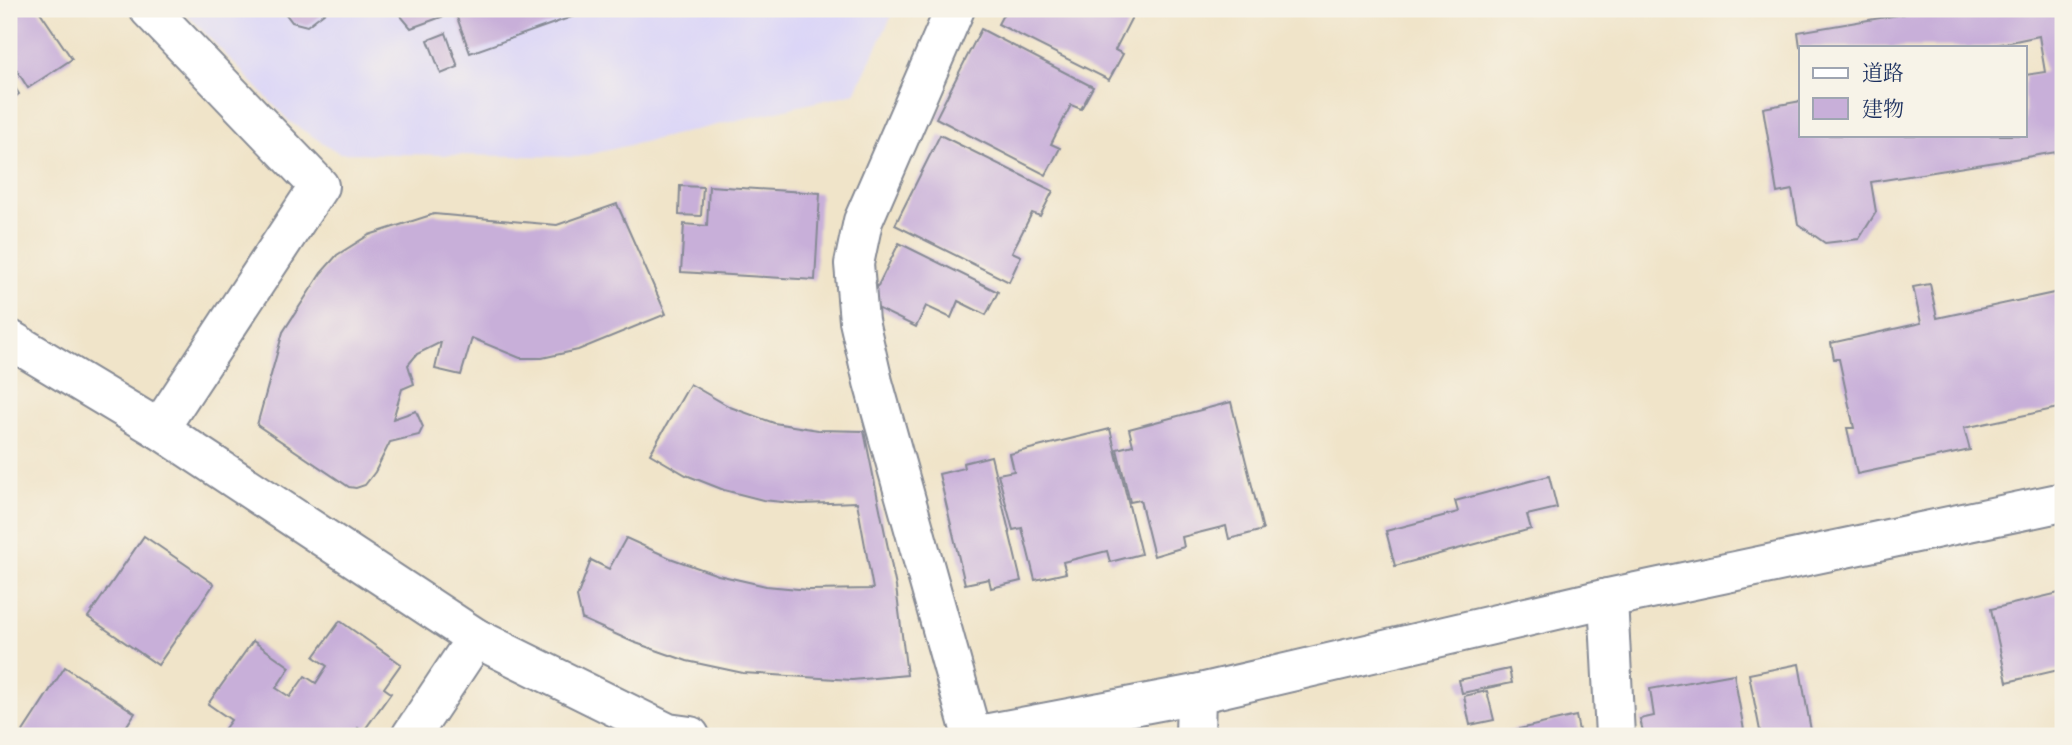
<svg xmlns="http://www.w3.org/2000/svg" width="2072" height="745" font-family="'IM FELL Double Pica','Noto Serif JP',serif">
<rect width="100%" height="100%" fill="#f7f3e8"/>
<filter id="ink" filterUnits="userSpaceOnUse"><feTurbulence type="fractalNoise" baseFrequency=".0143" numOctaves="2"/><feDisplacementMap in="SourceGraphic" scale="14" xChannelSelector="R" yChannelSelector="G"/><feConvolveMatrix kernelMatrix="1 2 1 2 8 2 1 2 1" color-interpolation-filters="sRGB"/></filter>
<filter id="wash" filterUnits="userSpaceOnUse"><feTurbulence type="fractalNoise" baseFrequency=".00686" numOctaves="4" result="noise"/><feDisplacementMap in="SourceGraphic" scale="28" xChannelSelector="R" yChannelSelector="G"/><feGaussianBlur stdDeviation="1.57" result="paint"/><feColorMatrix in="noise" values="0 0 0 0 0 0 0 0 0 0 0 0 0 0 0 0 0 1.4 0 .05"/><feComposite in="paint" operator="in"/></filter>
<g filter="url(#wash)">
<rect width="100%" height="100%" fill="#f0e4c9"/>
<path fill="#dbd6f7" d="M182,9H895L855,93L578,157L339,153L290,122Z"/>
<g id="blocks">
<g fill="#c8afd9">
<path d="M9,9H38L72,59L28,88L9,58Z"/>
<path d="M282,9H329L307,26L292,22Z"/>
<path d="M395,9H594L470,53L455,12L411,28Z"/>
<path d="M1006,9H1147L1144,13L1136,9L1115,50L1123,54L1109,80L998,24Z"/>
<path d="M1903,9H2063V151L1871,182L1876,212L1859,239L1825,243L1798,224L1792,190L1777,193L1763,108L1801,101V135H2025V75L2045,72L2039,36L1987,47H1800L1798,32L1904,14Z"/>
<path d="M981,29L1093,87L1081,109L1071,105L1051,144L1060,148L1046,175L936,118Z"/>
<path d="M446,33L458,67L441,74L428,40Z"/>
<path d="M9,78L19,94L9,101Z"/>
<path d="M940,135L1053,191L1040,216L1032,213L1012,252L1021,256L1009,282L895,225Z"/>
<path d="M680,186L703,187L701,216L679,215Z"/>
<path d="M709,186L820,193L815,280L681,272L684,224L707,226Z"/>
<path d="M617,204L666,314L578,350L542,358H520L472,338L461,375L435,369L441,342L417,354L408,365L414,384L402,389L393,419L416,411L423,427L419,435L390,442L375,472L365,485L356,488L349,487L257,425L283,332L321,273L337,255L369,235L434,214L557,225Z"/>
<path d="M899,243L998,292L986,315L958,301L951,318L926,306L916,327L869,304Z"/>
<path d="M1930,284L1937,318L2063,291V407L1964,428L1970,450L1857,474L1847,428H1854L1839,359H1834L1831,343L1921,323L1913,287Z"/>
<path d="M690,384L730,407L774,423L818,430L864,431L896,587L907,675L852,680L743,673L687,661L633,642L582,619L577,597L591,560L609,569L626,538L670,558L718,575L766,586L809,590L873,589L857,502L801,504L763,500L724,490L686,475L650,454Z"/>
<path d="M1231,402L1263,530L1229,539L1226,526L1182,537L1184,547L1154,556L1140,500L1130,502L1117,449L1133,445L1129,429Z"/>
<path d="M1110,429L1141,554L1110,562L1107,551L1063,562L1066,573L1035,580L1022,528L1013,530L998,474L1014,471L1010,454Z"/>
<path d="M991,456L1021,581L991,588L989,579L965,584L939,474L964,468L963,463Z"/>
<path d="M1549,476L1557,508L1527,515L1531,529L1395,566L1386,531L1458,512L1455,501Z"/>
<path d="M144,536L214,584L158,665L88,617Z"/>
<path d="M2063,592V669L2007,682L1991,609Z"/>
<path d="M340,621L401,664L384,688L391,693L363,732L358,728L352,736H231L223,731L231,720L208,704L253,641L290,667L276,688L290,697L305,676L316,683L327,666L314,657Z"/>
<path d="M1799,664L1812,736H1761L1749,674Z"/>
<path d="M65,667L135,713L120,736H20Z"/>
<path d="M1509,669L1512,683L1462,693L1459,680Z"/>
<path d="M1734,674L1745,736H1644L1640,719L1654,716L1650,689Z"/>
<path d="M1487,691L1494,720L1470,725L1464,696Z"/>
<path d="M1576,716L1580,736H1493V735Z"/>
</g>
</g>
</g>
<g filter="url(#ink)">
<use href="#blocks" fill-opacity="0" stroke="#868a94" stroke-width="2"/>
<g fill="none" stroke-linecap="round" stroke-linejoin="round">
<defs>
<g id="minor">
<path d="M149,9L319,186L159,429"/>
<path d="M955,9L863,221L854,264L859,321L873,382L972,736"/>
<path d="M1608,598L1615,736"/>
<path d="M411,736L476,638"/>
<path d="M1195,736L1196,694"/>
</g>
<g id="tertiary">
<path d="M9,339L159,429L476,638L668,733L690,736"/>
<path d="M974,736L1196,694L1608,598L2063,502"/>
</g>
</defs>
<use href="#minor" stroke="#868a94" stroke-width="42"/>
<use href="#tertiary" stroke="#868a94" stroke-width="42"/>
<use href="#minor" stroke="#fff" stroke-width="38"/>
<use href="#tertiary" stroke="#fff" stroke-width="38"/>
</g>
</g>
<rect width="2072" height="745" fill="none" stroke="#f7f3e8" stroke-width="35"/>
<rect x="1799" y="46" width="228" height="91" fill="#f7f3e8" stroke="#9fa5b1" stroke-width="2"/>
<rect x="1813" y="68" width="35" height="10" fill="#ffffff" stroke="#9fa5b1" stroke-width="2"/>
<text x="1862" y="80" font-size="21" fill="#1b2f5e">道路</text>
<rect x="1813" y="98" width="35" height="21" fill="#c8afd9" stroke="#9fa5b1" stroke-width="2"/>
<text x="1862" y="116" font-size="21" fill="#1b2f5e">建物</text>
</svg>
